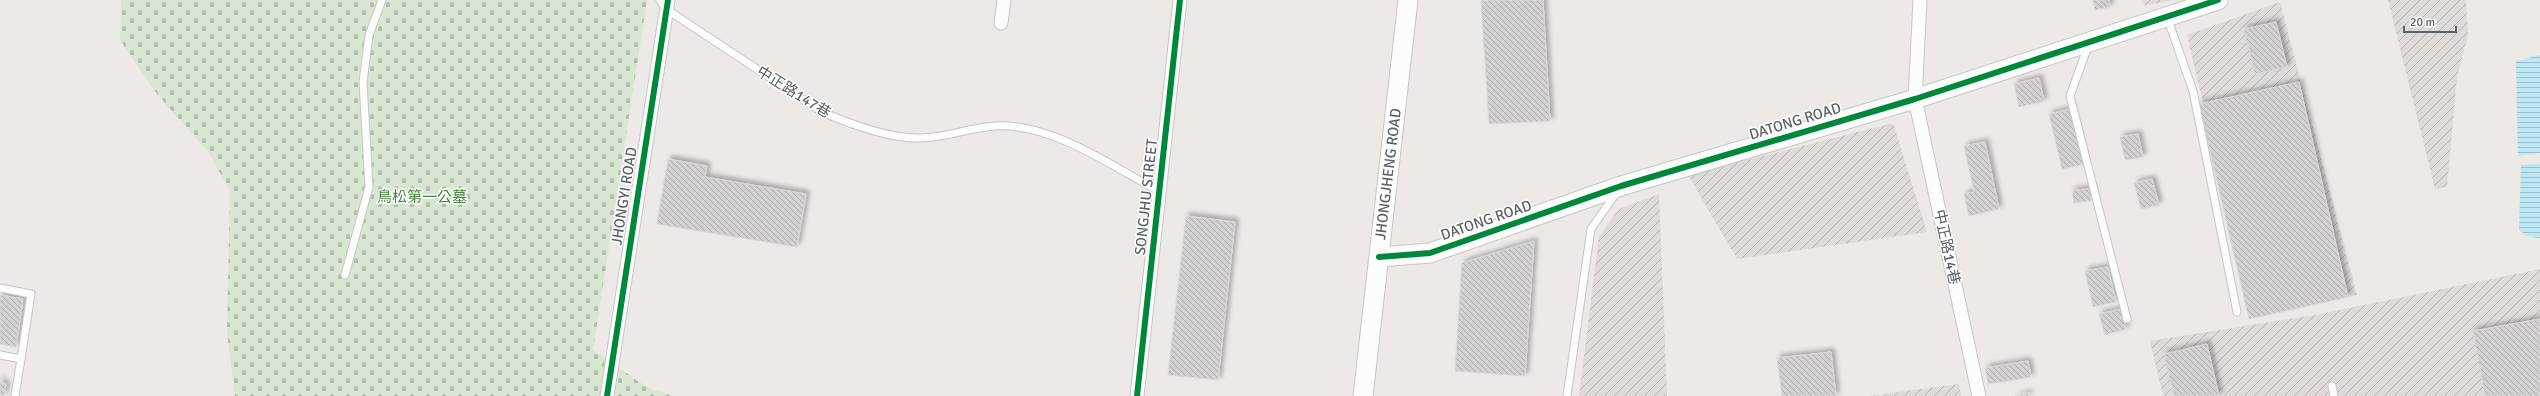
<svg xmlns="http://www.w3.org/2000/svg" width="2540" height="396" font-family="Signika,'Noto Sans TC',sans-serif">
<defs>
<pattern id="industrial-furrows" width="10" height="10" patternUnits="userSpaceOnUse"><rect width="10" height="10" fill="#dddad7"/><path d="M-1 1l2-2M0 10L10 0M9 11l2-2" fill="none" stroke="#b6b4b2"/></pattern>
<pattern id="cemetery-stones" width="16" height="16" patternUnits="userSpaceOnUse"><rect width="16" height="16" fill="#d8e6d2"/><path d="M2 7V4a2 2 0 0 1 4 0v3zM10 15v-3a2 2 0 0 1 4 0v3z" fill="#b2beae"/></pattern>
<pattern id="water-rules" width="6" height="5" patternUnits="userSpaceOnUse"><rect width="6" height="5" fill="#bce7f5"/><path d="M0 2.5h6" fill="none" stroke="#9cbfca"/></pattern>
<pattern id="building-back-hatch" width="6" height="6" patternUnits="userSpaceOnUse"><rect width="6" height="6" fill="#d3d1d0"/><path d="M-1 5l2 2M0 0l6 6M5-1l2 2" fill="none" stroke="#aeadac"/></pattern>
<filter id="shadow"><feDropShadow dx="3.5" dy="-3.5" stdDeviation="2" flood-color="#0004"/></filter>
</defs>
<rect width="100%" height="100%" fill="#ece9e6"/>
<g fill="url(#industrial-furrows)">
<path d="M2143,0H2172L2145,6Z"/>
<path d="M2388,0H2466L2468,35L2457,77L2447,187L2435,189Z"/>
<path d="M2280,2L2357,295L2253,316L2187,35Z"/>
<path d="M1893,123L1927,232L1737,259L1688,175Z"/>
<path d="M1659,194L1667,396H1579L1599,236L1619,209Z"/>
<path d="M2540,269V396H2163L2150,341L2315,315Z"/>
<path d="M1959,384L1961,396H1868Z"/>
</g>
<path fill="url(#cemetery-stones)" d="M121,0H647L593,350L648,388L673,396H235L227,333L230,191L209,153L157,94L120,40Z"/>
<g fill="url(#water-rules)">
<path d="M2540,55V153L2518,156L2516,61Z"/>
<path d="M2540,164V238H2539L2527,236L2519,230L2521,165Z"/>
</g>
<g fill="url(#building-back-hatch)" stroke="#dbd8d5" filter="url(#shadow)">
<path d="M1481,0H1543L1550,121L1489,124Z"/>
<path d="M2093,0H2109L2110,7L2095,10Z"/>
<path d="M2276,22L2287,67L2255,74L2244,29Z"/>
<path d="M2039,78L2044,101L2019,107L2014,84Z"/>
<path d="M2299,82L2348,297L2249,319L2199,104Z"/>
<path d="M2071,109L2084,164L2062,169L2049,114Z"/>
<path d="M2138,134L2143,157L2125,160L2120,137Z"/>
<path d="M1985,142L1999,209L1969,216L1964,194L1974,192L1964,146Z"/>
<path d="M668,159L707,166L705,177L806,194L797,247L657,224Z"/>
<path d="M2152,179L2159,205L2141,209L2134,183Z"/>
<path d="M2092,188L2094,200L2074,203L2072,191Z"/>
<path d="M1186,216L1235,222L1218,380L1168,375Z"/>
<path d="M1534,241L1525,376L1455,371L1462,263Z"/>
<path d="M2108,267L2116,302L2093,307L2085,271Z"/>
<path d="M0,295L23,299L16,347L0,344Z"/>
<path d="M2121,309L2126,329L2105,335L2099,314Z"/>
<path d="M2540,319V396H2485L2473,331Z"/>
<path d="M2207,344L2219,396H2174L2164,354Z"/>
<path d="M1831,352L1836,396H1782L1777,358Z"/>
<path d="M2028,361L2031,377L1988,384L1985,368Z"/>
<path d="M0,378V383L6,384L4,396H0Z"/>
<path d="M2029,393V396H2015Z"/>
</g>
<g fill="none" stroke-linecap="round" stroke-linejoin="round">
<defs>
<g id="lane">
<path d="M660,0L666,9L822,112C850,124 891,139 921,138C946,138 971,127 996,126C1052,123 1112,166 1160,192"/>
<path d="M2167,17L2193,91L2237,312"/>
<path d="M2088,46L2070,96L2127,319"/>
<path d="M345,275L369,187L363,82L369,35L382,0"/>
<path d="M0,288L31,294L21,359"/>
<path d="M0,355L21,359L15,396"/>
<path d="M2332,386L2334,396"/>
<path d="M1567,396L1591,229L1617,192"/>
</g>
<g id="street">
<path d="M1920,0L1915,99L1979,396"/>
<path d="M1001,23L1004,0"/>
<path d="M607,396L668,0"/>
<path d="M1137,396L1180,0"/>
</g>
<g id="secondary">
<path d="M1379,257L1430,253L1621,186L1915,99L2218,0"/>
<path d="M1363,396L1408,0"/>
</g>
</defs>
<use href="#lane" stroke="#c7c7c7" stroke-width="9"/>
<use href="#street" stroke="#c7c7c7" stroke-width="15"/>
<use href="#secondary" stroke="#c7c7c7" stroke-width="21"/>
<use href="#lane" stroke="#fcfcfb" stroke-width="7"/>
<use href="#street" stroke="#fcfcfb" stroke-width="13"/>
<use href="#secondary" stroke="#fcfcfb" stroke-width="19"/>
<defs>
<g id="cycleway">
<path d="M1379,257L1430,253L1621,186L1915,99L2218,0"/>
<path d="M607,396L668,0"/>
<path d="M1137,396L1180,0"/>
</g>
</defs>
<use href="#cycleway" stroke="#fff" stroke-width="8"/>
<use href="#cycleway" stroke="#00873e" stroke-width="6"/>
</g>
<g text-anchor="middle" stroke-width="3" stroke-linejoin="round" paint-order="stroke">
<g font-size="15" fill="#5c6164" stroke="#fff">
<text transform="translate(794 92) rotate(32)" y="5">中正路147巷</text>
<text transform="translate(1795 121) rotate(-17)" y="5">DATONG ROAD</text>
<text transform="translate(1388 174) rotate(-83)" y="5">JHONGJHENG ROAD</text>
<text transform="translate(624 196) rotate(-81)" y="5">JHONGYI ROAD</text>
<text transform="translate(1146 197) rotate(-84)" y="5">SONGJHU STREET</text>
<text transform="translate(1486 220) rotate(-19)" y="5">DATONG ROAD</text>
<text transform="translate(1947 247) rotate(78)" y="5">中正路14巷</text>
</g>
<g font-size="15" fill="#448539" stroke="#fff">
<text x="422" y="202">鳥松第一公墓</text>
</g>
</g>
<path d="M2404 26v6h52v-6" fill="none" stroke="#5c6164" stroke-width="2"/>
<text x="2410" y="26" font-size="12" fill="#5c6164" stroke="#ffffff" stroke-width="3" paint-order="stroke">20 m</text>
</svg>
